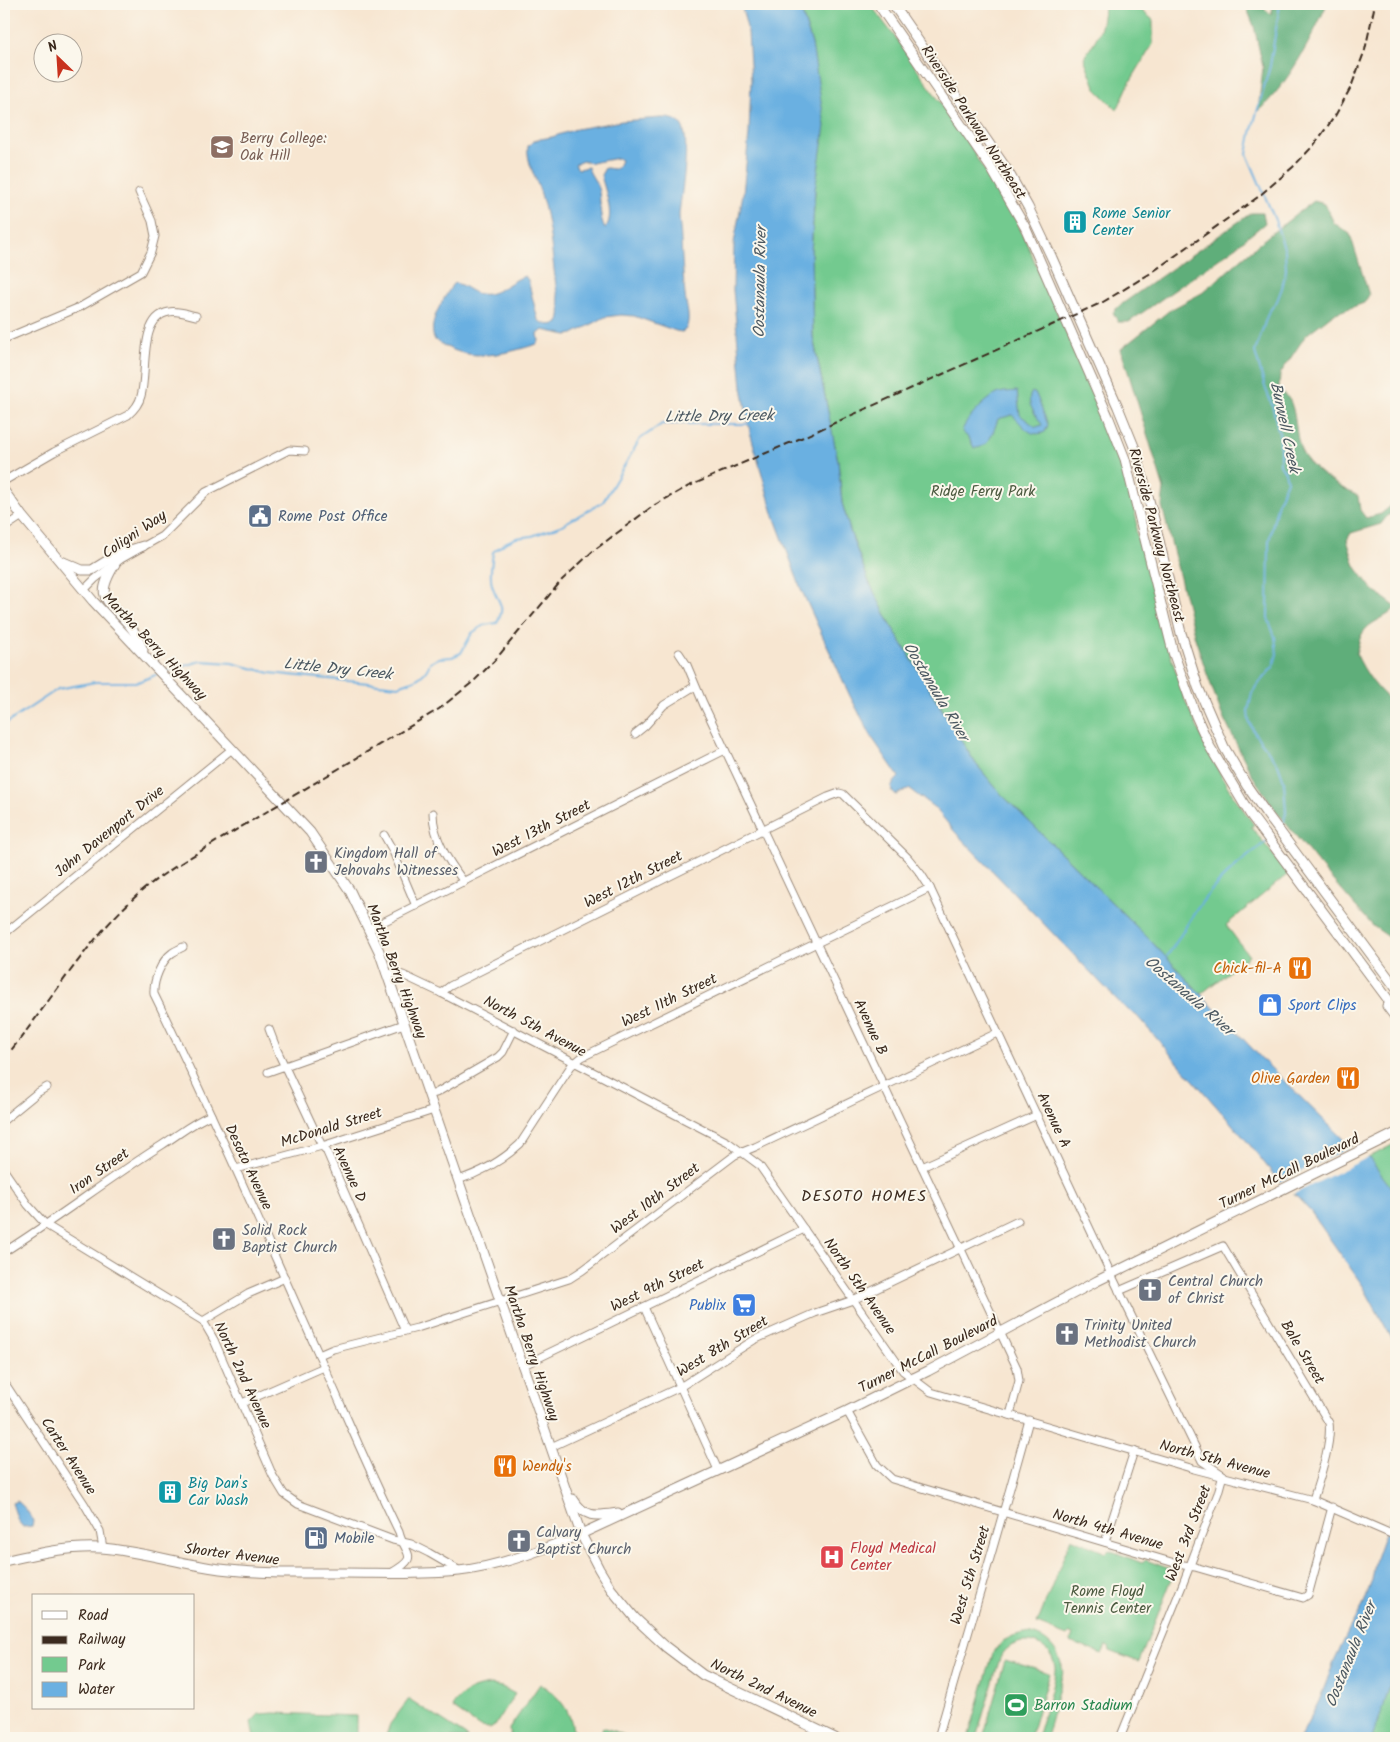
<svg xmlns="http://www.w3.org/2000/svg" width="1400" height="1742" font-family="Kalam,sans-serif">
<rect width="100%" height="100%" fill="#fbf7ec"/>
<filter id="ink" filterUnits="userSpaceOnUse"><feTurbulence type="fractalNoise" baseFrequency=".02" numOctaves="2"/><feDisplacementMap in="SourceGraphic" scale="10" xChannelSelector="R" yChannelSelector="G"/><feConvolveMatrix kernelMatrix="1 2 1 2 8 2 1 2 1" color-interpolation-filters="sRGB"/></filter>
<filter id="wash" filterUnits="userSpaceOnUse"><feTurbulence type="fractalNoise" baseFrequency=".0096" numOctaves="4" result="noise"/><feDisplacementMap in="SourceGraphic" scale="20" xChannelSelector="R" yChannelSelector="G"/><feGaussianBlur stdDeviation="1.12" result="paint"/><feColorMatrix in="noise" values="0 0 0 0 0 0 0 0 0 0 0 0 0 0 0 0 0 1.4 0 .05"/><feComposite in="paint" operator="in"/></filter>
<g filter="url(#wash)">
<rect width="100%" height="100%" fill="#f7e6d1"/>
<g fill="#73ca8f" stroke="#577a56">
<path d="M799,4H870L898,41L971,147L977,159L1015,217L1105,420L1123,470L1137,521L1136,532L1148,569L1166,641L1185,700L1211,757L1229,789L1254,825L1251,826L1288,874L1226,925L1249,956L1201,994L1147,937L1001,794L976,764L892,627L869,582L851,534L842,503L838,461L813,337L811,253L815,190L812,44Z"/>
<path d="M1104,4H1141L1139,8L1153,20V44L1130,82L1117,110L1096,89L1084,58C1098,36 1103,31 1104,4Z"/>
<path d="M1396,1143V1248L1339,1173Z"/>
<path d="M1071,1538L1106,1553L1109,1550L1142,1563L1146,1560L1175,1571L1139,1662L1110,1651L1109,1647L1106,1646L1102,1654L1070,1642L1073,1634L1070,1633L1067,1636L1037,1624Z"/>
<path d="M1396,1578V1738H1332Z"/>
<path d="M1023,1633C1046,1634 1060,1650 1063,1672L1046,1738H1037C1041,1722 1056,1681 1055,1667C1053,1653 1042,1643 1029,1642C1016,1641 1006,1647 1000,1658L976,1738H968L993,1653L1003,1641L1013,1636Z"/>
<path d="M1005,1660L1049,1673L1030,1738H983Z"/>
<path d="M540,1684C560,1696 574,1714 573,1738L510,1737L509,1729Z"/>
<path d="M491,1685L502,1687L515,1694L496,1724L490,1728L480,1727L452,1708C461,1692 474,1687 491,1685Z"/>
<path d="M409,1699L466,1736L467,1738H385L390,1724Z"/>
<path d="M274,1713L357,1716V1738H254L251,1722L259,1714Z"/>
<path d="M603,1727L632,1738H599Z"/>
</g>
<g fill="#5eae7a" stroke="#4c6c4c">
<path d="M1245,4H1258L1271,14L1274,4H1327C1311,40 1288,85 1258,111L1263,67L1254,26Z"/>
<path d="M1314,201L1325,204L1334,223L1350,234L1369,295L1364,303L1333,314L1306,335L1280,374L1279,388C1282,392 1289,397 1291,403C1297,418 1295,442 1304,456C1316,473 1339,487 1358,496L1360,510L1366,518L1381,514L1393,504L1396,503V513L1388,515L1381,524L1351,533L1347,540L1355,566L1372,589L1396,607C1387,619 1370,620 1362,634C1359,639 1358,647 1356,653C1365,673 1378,692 1396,704V942L1373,926L1321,867L1276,811L1252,775L1222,715L1207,674L1195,638L1162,506L1164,489L1121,349L1170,310L1202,293L1268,236Z"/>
<path d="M1251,213H1263L1265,223L1233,249L1129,322H1118L1113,312L1119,306Z"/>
</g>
<g fill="#6bb0e1" stroke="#536d80" fill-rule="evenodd">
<path d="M741,4H799L812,44L825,126L815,190L811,253L813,337L838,461L842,503L851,534L869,582L892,627L955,731L976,764L1001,794L1147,937L1264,1061L1345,1141L1366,1154L1396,1194V1346L1363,1286L1311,1212L1298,1198L1278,1180L1245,1139L1137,1016L1124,1007L955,832L935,808L909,789L896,795C887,790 893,783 899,777L873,739L850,696L801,589L773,513L750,432L742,387L733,290L734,243L743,194L749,134L751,80L748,32Z"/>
<path d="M661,118C668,118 677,118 682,126C691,140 681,196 679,214C679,223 681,232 681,241C682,259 683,277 685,295C686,307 691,318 686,329L682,332L676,331L634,316L621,315L605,317L596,322L573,334L567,335L543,330L538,334L539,341L537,344C502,355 466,364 434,339C428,319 443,302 452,285L454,283C464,284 471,293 480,294C496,297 511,280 525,276L528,280L538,320C544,325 551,326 558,323C564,310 557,299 556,286C552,254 550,224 541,194C536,178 526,161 528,146L535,140L552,137L576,129L622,121ZM618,158L621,160C616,173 614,168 605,168L601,175C604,188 616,217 605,228C599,218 601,203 599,192C598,182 590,176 588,167L578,169L575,164L583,161L591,163Z"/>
<path d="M1017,391L1020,415L1036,427L1042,425C1037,415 1024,403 1032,392L1036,394L1047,422L1048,425L1045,432C1029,439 1023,424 1012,415L998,419C994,430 989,449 974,448L969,438L962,432C963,422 987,398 997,394C1003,391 1011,392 1017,391Z"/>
<path d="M17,1501C23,1505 30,1514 33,1521L32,1526L23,1527L18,1521L12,1503Z"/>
<path d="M1396,1502V1664L1383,1709L1372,1738H1300L1319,1701L1334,1662L1349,1630L1363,1606L1372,1580L1376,1558Z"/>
</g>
<path fill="#f7e6d1" d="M1355,1145L1371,1156L1292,1195L1277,1183Z"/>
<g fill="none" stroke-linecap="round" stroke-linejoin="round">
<g stroke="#6bb0e1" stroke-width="2">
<path d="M1280,4L1270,66L1251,133L1247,154L1275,220L1285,251L1286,270L1282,288L1277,301L1268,313L1255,352L1265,387L1272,405L1280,437V464L1285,472L1287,481L1278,502L1269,541L1268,618L1275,637L1277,654L1273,667L1257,685L1252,693L1248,711L1249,721L1255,734L1278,764L1284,781L1286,813L1282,828"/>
<path d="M163,672L201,661L232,663L270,673L289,675L398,686C413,681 425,678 430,663L439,658L452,657L461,653L472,633L484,625L497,623C507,605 497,602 492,585C489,576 492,562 493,552L505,543L516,538L532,536L560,526L603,502L640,439L662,424H751"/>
<path d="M4,725L58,689L95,682H138L158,674"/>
<path d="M1167,956C1181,937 1191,915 1206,897C1223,875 1245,858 1267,841"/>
</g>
</g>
</g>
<g filter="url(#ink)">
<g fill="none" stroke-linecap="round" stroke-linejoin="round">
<defs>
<g id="minor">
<path d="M4,339L80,307L141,272L151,252L155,236L152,221L139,192"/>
<path d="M4,481L54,452L128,415C134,410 139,404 141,396C148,373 138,317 169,312C177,310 187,314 196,316"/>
<path d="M4,528L22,516"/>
<path d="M84,590L95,579L121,559L162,536L206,492L289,450L305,451"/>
<path d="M679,653L687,665L703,703L1017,1368L1019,1381L1010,1415"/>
<path d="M635,734L645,726L664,705L695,686"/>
<path d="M433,813C433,839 449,862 464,882"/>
<path d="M384,835L392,849L416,906"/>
<path d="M369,929L725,750"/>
<path d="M4,934L232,749"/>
<path d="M183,947C179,949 175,951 172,953C161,961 153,981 154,994C212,1112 264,1233 318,1353C345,1413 370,1473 399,1532C405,1556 421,1556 391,1573"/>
<path d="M386,973L403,975L441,993L728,1142L759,1165L903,1371L931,1392L1194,1469L1313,1500L1396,1536"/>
<path d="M441,993L450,986L828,797L839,793L843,794L908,858L921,874L930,888L1111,1274L1202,1461L1223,1475"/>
<path d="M269,1029L277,1050L322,1146L326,1150L405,1331"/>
<path d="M268,1072L404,1024"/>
<path d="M429,1095L436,1093L498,1057L503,1052L514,1030"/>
<path d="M4,1120L37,1093L47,1087"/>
<path d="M922,1167L1037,1115"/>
<path d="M236,1169L322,1146L434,1110"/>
<path d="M4,1170L28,1205L46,1225L203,1321L214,1340L273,1476L284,1494L298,1504L393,1540L411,1544L429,1553L460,1571"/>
<path d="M458,1180C480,1173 503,1160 520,1144L571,1066L582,1057L930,888"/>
<path d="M4,1252C58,1218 108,1179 162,1145C178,1135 193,1122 211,1115"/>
<path d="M1119,1291L1223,1246L1329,1423C1332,1443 1319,1480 1313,1500"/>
<path d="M644,1307L718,1470"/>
<path d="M203,1321L248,1294L285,1278"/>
<path d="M319,1355L333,1349L417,1328L569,1279L583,1270L735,1155L755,1147L997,1033"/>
<path d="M522,1366L804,1229"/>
<path d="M4,1382L85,1505L100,1531L103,1548"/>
<path d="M242,1403L324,1367"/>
<path d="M847,1411L877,1465L892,1479L1144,1554L1178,1564L1195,1567L1303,1598L1308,1595L1309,1592L1332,1507"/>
<path d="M551,1447L680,1387L754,1340L815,1313L853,1300L1018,1221"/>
<path d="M1105,1542L1134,1451"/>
<path d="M938,1738C968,1632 1000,1527 1029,1420"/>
<path d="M1120,1738L1182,1586L1218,1493L1223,1475"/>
</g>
<g id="major">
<path d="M878,4L991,168L1025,227L1108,416L1125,459L1173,652L1196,716L1210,747L1250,814L1396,1010"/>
<path d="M893,4L1006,168L1028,207L1052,258L1118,407L1135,449L1153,515L1181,633L1198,687L1224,747L1247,786L1266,813L1396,988"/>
<path d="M4,491L22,516L93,601L310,832L350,891L379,951L581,1534L599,1569L611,1589L635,1618L666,1647L703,1675L835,1738"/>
<path d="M61,561L82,570H92L118,554L143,546"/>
<path d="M115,564C93,600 108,599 130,626C136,633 139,642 143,650"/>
<path d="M1387,1006L1396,1018"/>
<path d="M573,1499C585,1519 597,1516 618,1513"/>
<path d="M4,1561C35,1554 68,1546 101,1548C141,1551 181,1564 220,1569C262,1574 303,1573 345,1573C383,1573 421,1575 459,1571C501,1566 542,1550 581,1534L847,1411L928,1371L1097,1281L1396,1133"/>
</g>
</defs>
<use href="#minor" stroke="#998878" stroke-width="9"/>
<use href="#major" stroke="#998878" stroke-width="11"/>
<use href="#minor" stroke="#fff" stroke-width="7"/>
<use href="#major" stroke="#fff" stroke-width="9"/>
<path stroke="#3b2a1e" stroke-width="2" stroke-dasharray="8 4" stroke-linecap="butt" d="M4,1059C48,1006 83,945 134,898C156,877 183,862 209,846L439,709L474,681L495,660L562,580L593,551L653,506L687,487L801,438L1103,302L1151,273L1258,197L1293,167L1314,145L1335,116L1351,87L1365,50L1375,4"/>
</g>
</g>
<defs>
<symbol id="university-square" viewBox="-11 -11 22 22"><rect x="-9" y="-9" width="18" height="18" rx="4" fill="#8d6e63" stroke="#fbf7ec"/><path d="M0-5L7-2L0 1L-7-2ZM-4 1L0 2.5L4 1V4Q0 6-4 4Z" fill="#fff"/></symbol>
<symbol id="building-square" viewBox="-11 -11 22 22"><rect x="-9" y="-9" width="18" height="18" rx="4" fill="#0f9aa8" stroke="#fbf7ec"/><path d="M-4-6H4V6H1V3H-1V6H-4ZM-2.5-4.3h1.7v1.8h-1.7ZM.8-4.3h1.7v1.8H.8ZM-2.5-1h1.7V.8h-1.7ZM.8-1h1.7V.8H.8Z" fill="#fff"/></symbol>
<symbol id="civic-square" viewBox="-11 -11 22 22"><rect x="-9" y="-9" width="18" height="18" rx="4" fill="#5c6f8a" stroke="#fbf7ec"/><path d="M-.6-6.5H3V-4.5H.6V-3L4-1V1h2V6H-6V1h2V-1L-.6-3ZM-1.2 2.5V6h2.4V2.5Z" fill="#fff"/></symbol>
<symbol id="church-square" viewBox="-11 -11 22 22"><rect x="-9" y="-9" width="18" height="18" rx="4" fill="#6b7280" stroke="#fbf7ec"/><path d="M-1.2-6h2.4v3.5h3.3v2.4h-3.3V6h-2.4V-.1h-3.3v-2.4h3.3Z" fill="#fff"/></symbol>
<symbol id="restaurant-square" viewBox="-11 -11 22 22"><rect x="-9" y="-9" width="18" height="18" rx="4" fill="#e8710a" stroke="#fbf7ec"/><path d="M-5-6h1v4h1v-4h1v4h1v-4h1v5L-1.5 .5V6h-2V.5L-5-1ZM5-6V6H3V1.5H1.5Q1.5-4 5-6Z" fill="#fff"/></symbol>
<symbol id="shop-square" viewBox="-11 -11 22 22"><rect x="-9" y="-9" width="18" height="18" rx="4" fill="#3f7fe0" stroke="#fbf7ec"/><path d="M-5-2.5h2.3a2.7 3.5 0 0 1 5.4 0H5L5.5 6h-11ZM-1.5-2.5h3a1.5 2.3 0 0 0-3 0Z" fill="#fff"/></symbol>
<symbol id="supermarket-square" viewBox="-11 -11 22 22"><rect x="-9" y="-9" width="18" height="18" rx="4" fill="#3f7fe0" stroke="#fbf7ec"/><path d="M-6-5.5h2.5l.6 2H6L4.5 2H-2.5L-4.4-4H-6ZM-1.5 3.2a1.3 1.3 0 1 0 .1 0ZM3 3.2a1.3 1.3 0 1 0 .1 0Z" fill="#fff"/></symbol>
<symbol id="fuel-square" viewBox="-11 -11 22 22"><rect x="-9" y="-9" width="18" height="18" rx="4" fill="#5c6f8a" stroke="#fbf7ec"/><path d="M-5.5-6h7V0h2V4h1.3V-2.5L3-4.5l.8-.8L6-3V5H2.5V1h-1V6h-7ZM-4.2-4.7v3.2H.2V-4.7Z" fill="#fff"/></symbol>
<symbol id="hospital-square" viewBox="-11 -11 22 22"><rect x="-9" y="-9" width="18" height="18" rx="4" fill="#e0444e" stroke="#fbf7ec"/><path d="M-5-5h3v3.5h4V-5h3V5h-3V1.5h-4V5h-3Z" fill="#fff"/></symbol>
<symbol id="stadium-square" viewBox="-11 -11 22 22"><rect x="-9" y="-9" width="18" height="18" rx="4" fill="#2e9e5b" stroke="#fbf7ec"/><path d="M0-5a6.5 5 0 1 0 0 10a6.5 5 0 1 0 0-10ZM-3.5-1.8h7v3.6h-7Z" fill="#fff"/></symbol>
</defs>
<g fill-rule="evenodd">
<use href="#university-square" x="208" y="133" width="28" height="28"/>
<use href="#building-square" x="1061" y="208" width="28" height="28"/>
<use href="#civic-square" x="246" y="502" width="28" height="28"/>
<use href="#church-square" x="302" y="848" width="28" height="28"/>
<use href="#restaurant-square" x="1286" y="954" width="28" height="28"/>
<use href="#shop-square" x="1256" y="991" width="28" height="28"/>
<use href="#restaurant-square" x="1334" y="1064" width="28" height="28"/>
<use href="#church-square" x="210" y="1225" width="28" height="28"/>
<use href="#church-square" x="1136" y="1276" width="28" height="28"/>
<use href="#supermarket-square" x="730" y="1291" width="28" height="28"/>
<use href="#church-square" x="1053" y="1320" width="28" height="28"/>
<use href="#restaurant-square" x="491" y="1452" width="28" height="28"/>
<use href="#building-square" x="156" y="1478" width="28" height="28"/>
<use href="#fuel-square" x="302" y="1524" width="28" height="28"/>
<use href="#church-square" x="505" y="1527" width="28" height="28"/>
<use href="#hospital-square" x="818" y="1543" width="28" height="28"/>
<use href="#stadium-square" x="1002" y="1691" width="28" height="28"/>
</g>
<g text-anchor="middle" stroke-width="4" stroke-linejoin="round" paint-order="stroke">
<g font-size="15" fill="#3b2a1e" stroke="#fbf7ec">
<text transform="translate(974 122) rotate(57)" y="5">Riverside Parkway Northeast</text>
<text transform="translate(134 534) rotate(-34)" y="5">Coligni Way</text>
<text transform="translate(1157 535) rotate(75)" y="5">Riverside Parkway Northeast</text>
<text transform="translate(155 646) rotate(46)" y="5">Martha Berry Highway</text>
<text transform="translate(541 828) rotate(-27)" y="5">West 13th Street</text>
<text transform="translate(109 831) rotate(-39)" y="5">John Davenport Drive</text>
<text transform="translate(633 879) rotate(-27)" y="5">West 12th Street</text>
<text transform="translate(397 971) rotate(69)" y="5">Martha Berry Highway</text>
<text transform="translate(669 1000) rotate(-26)" y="5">West 11th Street</text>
<text transform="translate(535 1026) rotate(28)" y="5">North 5th Avenue</text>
<text transform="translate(871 1027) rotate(65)" y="5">Avenue B</text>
<text transform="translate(1054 1120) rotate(65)" y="5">Avenue A</text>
<text transform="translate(331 1127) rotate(-17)" y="5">McDonald Street</text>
<text transform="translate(249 1167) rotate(65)" y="5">Desoto Avenue</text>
<text transform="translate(99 1171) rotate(-35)" y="5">Iron Street</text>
<text transform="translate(1289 1171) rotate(-26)" y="5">Turner McCall Boulevard</text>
<text transform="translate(350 1174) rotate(65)" y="5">Avenue D</text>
<text transform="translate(655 1198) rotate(-37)" y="5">West 10th Street</text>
<text transform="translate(657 1285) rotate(-26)" y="5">West 9th Street</text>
<text transform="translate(860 1286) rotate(55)" y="5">North 5th Avenue</text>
<text transform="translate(722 1346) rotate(-31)" y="5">West 8th Street</text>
<text transform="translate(1303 1352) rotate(59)" y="5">Bale Street</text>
<text transform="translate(532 1353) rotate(71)" y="5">Martha Berry Highway</text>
<text transform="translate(928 1354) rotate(-27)" y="5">Turner McCall Boulevard</text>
<text transform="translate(243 1375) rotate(65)" y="5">North 2nd Avenue</text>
<text transform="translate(69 1456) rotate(57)" y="5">Carter Avenue</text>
<text transform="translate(1215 1459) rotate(15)" y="5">North 5th Avenue</text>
<text transform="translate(1108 1529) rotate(16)" y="5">North 4th Avenue</text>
<text transform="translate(1188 1533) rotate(-69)" y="5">West 3rd Street</text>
<text transform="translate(232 1554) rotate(7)" y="5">Shorter Avenue</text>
<text transform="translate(970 1575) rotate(-73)" y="5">West 5th Street</text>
<text transform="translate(764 1688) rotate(26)" y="5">North 2nd Avenue</text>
</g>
<g font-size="15" fill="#785e54" stroke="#fbf7ec" text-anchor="start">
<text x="240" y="143">Berry College:<tspan x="240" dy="17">Oak Hill</tspan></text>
</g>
<g font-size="15" fill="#0d838f" stroke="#fbf7ec" text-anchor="start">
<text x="1092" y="218">Rome Senior<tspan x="1092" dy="17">Center</tspan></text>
<text x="188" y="1488">Big Dan's<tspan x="188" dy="17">Car Wash</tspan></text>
</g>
<g font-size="15" fill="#4c5a40" stroke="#fbf7ec">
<text x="983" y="496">Ridge Ferry Park</text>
<text x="1107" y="1596">Rome Floyd<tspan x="1107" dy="17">Tennis Center</tspan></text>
</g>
<g font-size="15" fill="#4e5e75" stroke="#fbf7ec" text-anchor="start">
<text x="278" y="521">Rome Post Office</text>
<text x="334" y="1543">Mobile</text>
</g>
<g font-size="15" fill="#5b616d" stroke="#fbf7ec" text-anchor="start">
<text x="334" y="858">Kingdom Hall of<tspan x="334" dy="17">Jehovahs Witnesses</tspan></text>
<text x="242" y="1235">Solid Rock<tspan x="242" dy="17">Baptist Church</tspan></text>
<text x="1168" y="1286">Central Church<tspan x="1168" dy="17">of Christ</tspan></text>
<text x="1084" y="1330">Trinity United<tspan x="1084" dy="17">Methodist Church</tspan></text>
<text x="536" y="1537">Calvary<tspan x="536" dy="17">Baptist Church</tspan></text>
</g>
<g font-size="15" fill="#c56008" stroke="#fbf7ec" text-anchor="end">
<text x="1282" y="973">Chick-fil-A</text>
<text x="1330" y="1083">Olive Garden</text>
<text x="522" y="1471" text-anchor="start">Wendy's</text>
</g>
<g font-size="15" fill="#366cbe" stroke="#fbf7ec" text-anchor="start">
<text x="1288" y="1010">Sport Clips</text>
<text x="726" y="1310" text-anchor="end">Publix</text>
</g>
<g font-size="15" fill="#be3a42" stroke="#fbf7ec" text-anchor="start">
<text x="850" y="1553">Floyd Medical<tspan x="850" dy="17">Center</tspan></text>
</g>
<g font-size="15" fill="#27864d" stroke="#fbf7ec" text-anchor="start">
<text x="1034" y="1710">Barron Stadium</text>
</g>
<g font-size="16" font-style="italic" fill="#4c5962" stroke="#fbf7ec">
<text transform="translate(759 282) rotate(-89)" y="6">Oostanaula River</text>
<text transform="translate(719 415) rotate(-1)" y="6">Little Dry Creek</text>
<text transform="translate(1286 427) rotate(78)" y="6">Burwell Creek</text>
<text transform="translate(338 668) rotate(6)" y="6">Little Dry Creek</text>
<text transform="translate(937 691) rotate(59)" y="6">Oostanaula River</text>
<text transform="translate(1190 995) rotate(41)" y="6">Oostanaula River</text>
<text transform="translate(1350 1654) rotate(-68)" y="6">Oostanaula River</text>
</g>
<g font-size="16" letter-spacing="1" fill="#3b2a1e" stroke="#fbf7ec">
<text x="864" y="1201">DESOTO HOMES</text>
</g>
</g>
<rect width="1400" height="1742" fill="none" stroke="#fbf7ec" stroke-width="20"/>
<rect x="32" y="1594" width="162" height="115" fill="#fbf7ec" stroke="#aea59a"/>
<rect x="42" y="1611" width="25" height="8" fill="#ffffff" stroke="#aea59a"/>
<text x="78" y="1620" font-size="15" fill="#3b2a1e">Road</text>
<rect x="42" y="1636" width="25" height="8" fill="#3b2a1e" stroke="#aea59a"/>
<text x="78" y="1644" font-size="15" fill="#3b2a1e">Railway</text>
<rect x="42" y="1657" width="25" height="15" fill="#73ca8f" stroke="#aea59a"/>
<text x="78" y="1670" font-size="15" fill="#3b2a1e">Park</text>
<rect x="42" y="1682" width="25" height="15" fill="#6bb0e1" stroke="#aea59a"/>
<text x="78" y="1694" font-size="15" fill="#3b2a1e">Water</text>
<g transform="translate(58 58) rotate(335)"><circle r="24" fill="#fbf7ec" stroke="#aea59a"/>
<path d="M0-4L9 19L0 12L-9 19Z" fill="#c8321e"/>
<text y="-8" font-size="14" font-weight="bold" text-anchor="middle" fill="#3b2a1e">N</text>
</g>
</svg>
